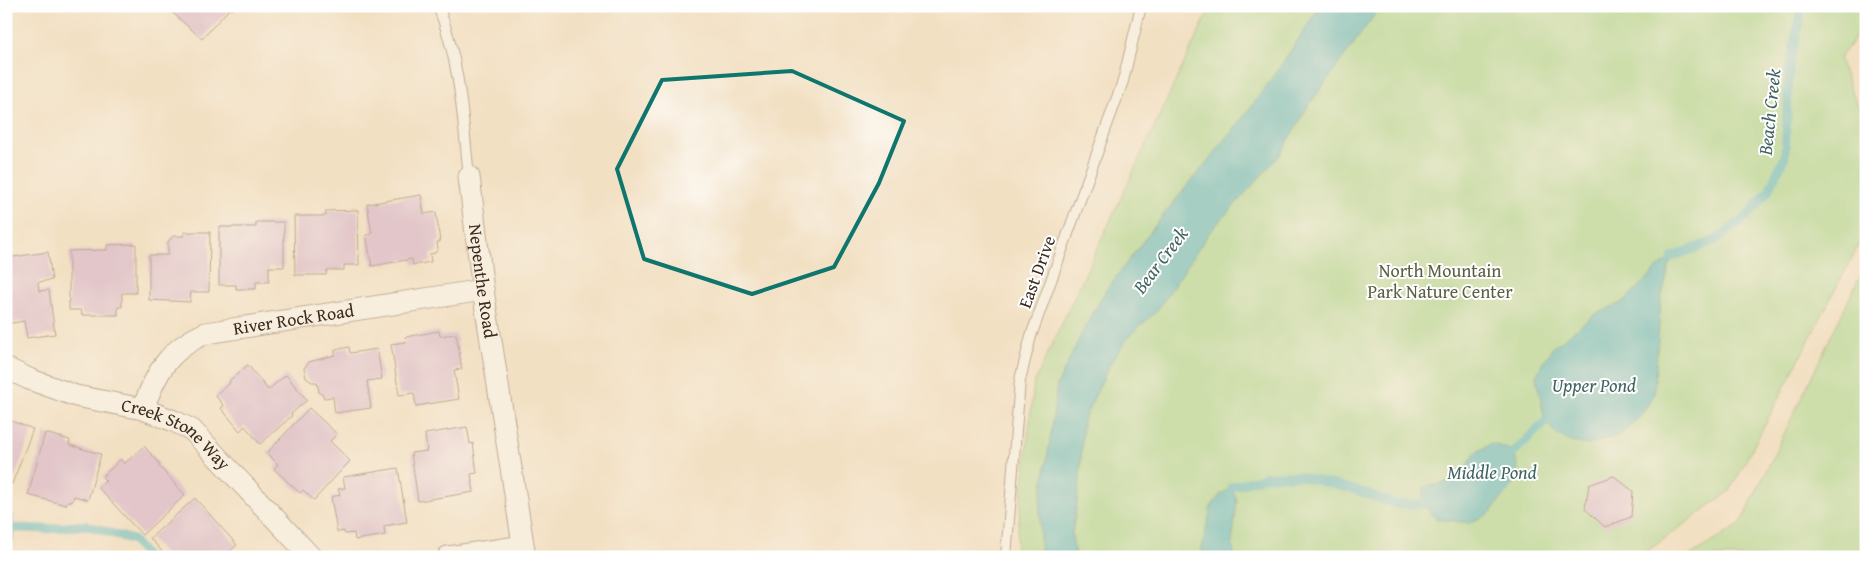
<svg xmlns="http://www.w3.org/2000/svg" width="1872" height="563" font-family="'Gentium Book Plus',serif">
<rect width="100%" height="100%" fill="#fff"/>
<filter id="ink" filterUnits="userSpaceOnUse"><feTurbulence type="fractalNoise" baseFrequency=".02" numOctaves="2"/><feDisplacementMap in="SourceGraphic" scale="10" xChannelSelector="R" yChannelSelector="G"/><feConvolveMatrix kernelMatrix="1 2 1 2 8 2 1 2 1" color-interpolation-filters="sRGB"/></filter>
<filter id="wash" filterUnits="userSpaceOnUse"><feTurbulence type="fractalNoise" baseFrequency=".0096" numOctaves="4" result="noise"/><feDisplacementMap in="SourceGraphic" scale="20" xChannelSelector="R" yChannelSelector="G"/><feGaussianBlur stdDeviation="1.12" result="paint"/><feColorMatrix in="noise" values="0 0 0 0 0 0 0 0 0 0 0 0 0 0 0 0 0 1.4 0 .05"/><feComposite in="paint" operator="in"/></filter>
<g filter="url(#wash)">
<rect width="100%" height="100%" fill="#f2e0c3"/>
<g fill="#a0db8e" stroke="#6e8256">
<path d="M1211,6H1866V23L1839,59L1858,107L1866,111V231L1730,491L1639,557H1015L1034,383Z"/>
<path d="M1866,264V557H1687L1740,525Z"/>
</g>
<g fill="#4ab8c3" stroke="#427170">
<path d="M1320,6H1381L1307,108L1280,155L1209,233L1156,312L1131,334L1111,362L1083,421L1080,483L1072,534L1075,557H1040V504L1051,434L1057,385L1086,325L1106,290L1160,219L1235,128L1274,76Z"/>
<path d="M1672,257L1661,299L1654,395L1640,417L1619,435L1587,445L1571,442L1557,435L1545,422L1536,376L1552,348L1594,315L1623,302L1661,265Z"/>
<path d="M1490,444L1501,446L1514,452L1518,465L1516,481L1489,514L1469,523L1437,519L1423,504L1424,487L1438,485L1460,477L1475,453Z"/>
<path d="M1232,487L1237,500L1232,544L1235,557H1200L1211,507L1220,495Z"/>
<path d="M6,511L13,515V542L6,546Z"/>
</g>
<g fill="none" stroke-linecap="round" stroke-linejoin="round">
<g stroke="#4ab8c3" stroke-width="9">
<path d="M1672,257L1716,240L1747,216L1769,190L1785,156L1789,70L1802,6"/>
<path d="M1514,452L1545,422"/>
<path d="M1232,487L1267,476H1299L1355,490L1396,504H1423"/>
<path d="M6,526L13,528L47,529L86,525L133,540L147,557"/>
</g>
</g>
<g id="blocks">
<g fill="#cfa6d2">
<path d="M165,6H236L232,10L230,8L202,39Z"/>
<path d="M421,195L424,214L436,212L440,242H437L438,249L435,253L430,254L431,262L413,265L412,259L372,266L366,235L372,234L367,204Z"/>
<path d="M358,210L359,265H344V270H327L326,275H295L294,216H326V211Z"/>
<path d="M256,222H284V267H269V282H256V289H236V285H219V227H256Z"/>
<path d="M184,232H210L209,292H191L190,302L149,300V255H168V242L173,236H184Z"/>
<path d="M136,244V293H122V307H118V315H82L81,310H69V251L107,250V245Z"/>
<path d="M48,252L52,280L38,282L39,291L49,290L55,334L27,338L24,321L6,324V258Z"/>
<path d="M439,331L440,336L456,334L462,369L454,370L459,399L416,406L414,393L399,395L391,344L406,342L405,337Z"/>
<path d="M349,347L350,353L377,349L382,379L367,381L371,408L335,413L333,397L324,398L323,395L319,392L317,382H312L306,378L304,368L309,362L335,355V350Z"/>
<path d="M248,365L268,390L286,375L307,400L291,414L292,416L260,444L245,426L240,431L221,408L224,406L215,395L230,383L229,381Z"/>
<path d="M309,408L337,434L330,441L350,461L314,500L303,490L300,493L274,469L278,464L267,453Z"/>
<path d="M6,419L33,429L12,484L10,483L6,491Z"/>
<path d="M467,427L470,444L473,443L477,473L471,474L474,492L418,501L411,453L427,451L425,434Z"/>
<path d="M45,433L70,440L69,445L101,454L88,500L74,496L72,502L67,501L66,505L28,495Z"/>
<path d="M144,446L160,464L158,465L185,495L142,535L98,487L106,481L102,477L121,459L124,464Z"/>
<path d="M398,468L407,522L384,526L385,535L355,540L354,533L345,534L344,531L337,532L331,497L340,495L338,489L345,488L343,477Z"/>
<path d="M1614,476L1633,491L1631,517L1605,527L1585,509L1589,485Z"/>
<path d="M195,498L237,545L223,557H167L150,538Z"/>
</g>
</g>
</g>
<g filter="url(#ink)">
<use href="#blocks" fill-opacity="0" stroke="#7b6a58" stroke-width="1"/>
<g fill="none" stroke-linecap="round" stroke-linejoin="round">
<defs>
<g id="service">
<path d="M438,6C460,60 463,120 469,177"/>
<path d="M1006,557L1020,380L1031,336L1123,81L1141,6"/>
</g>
<g id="minor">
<path id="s1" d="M469,177L483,290L525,557"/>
<path id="s2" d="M6,368L29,379L76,396L143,409L174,421L192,430L311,557"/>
<path id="s3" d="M143,409C156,372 169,349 206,333L483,290"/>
<path d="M448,557L523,546"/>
</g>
</defs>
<use href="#service" stroke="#7b6a58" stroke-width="12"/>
<use href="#minor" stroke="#7b6a58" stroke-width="23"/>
<use href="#service" stroke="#fff" stroke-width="10"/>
<use href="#minor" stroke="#fff" stroke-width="21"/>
</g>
</g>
<path d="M0 0H1872V563H0ZM792,71L904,121L879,183L834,267L752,294L644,259L617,169L662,80Z" fill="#f2e0c3" fill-opacity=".55" fill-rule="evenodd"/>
<path fill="none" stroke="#0f766e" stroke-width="4" stroke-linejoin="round" d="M792,71L904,121L879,183L834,267L752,294L644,259L617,169L662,80Z"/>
<g text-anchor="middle" stroke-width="4" stroke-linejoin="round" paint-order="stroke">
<g font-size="18" fill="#595f40" stroke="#fff">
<text x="1440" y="277">North Mountain<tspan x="1440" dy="21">Park Nature Center</tspan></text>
</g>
<g font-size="18" fill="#3b2a1e" stroke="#fff">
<text transform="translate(1037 272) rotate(-70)" y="6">East Drive</text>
<text dy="6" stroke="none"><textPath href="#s1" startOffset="105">Nepenthe Road</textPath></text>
<text dy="6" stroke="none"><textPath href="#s3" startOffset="191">River Rock Road</textPath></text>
<text dy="6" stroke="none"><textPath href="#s2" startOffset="185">Creek Stone Way</textPath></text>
</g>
<g font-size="19" font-style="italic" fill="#416360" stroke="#fff">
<text transform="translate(1769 112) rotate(-84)" y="7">Beach Creek</text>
<text transform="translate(1160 260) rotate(-53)" y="7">Bear Creek</text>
<text x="1594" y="392">Upper Pond</text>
<text x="1492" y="479">Middle Pond</text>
</g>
</g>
<rect width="1872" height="563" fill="none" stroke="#fff" stroke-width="25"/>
</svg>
